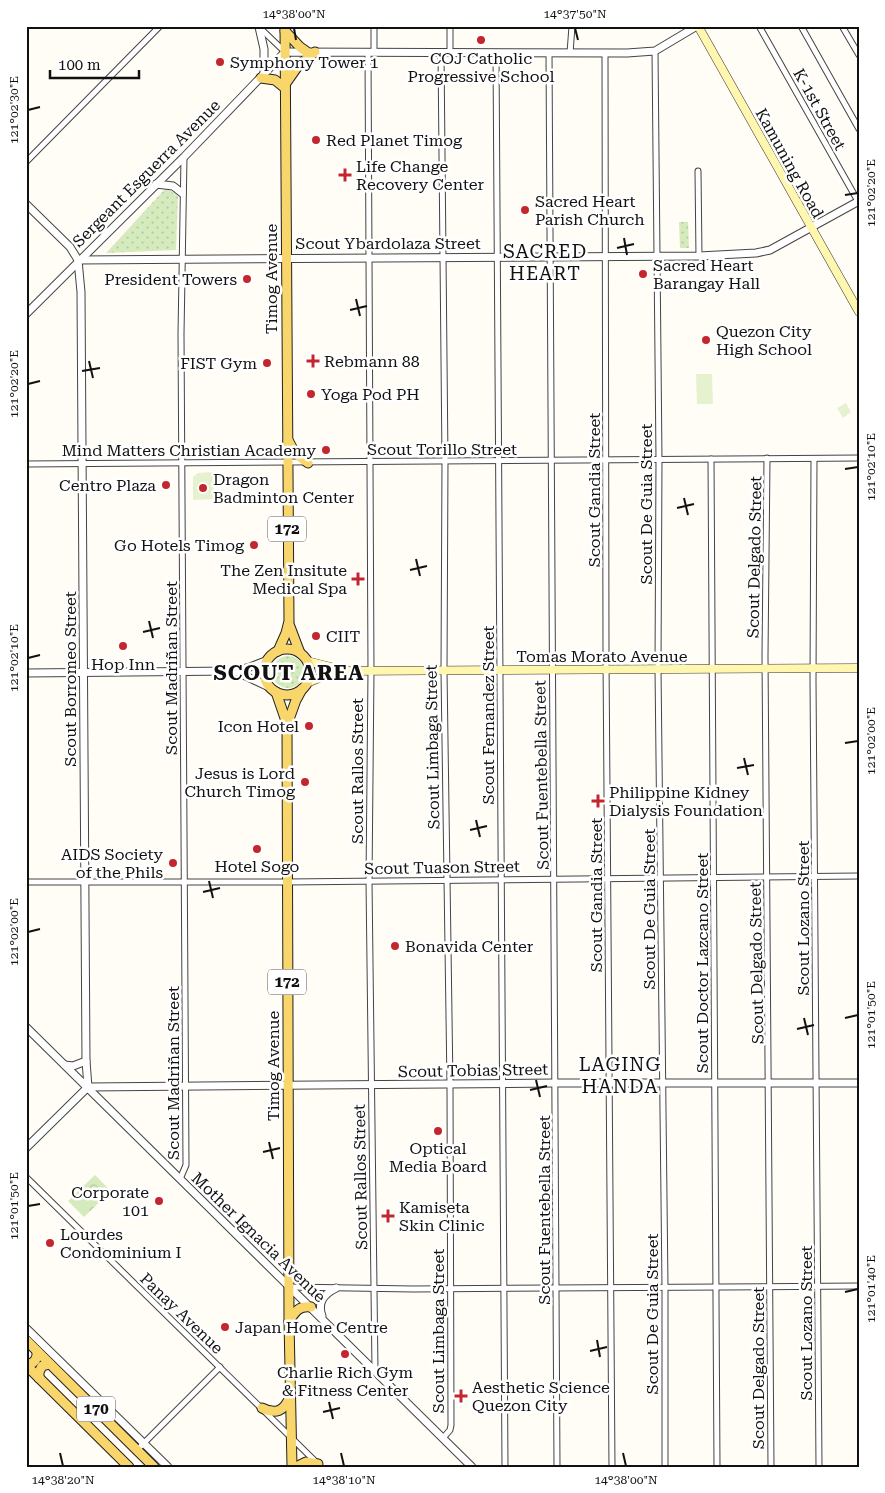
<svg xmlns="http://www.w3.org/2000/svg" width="885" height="1493" font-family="'Roboto Serif',serif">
<defs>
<pattern id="grass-dots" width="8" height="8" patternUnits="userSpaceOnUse" patternTransform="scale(1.25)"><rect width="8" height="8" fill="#d5ebbd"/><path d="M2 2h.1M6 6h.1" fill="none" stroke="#b6c8a1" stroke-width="1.8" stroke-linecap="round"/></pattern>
<pattern id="park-crowns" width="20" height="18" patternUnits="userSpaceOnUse" patternTransform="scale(1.25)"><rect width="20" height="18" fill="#d5ebbd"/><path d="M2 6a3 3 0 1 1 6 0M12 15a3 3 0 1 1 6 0" fill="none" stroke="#b6c8a1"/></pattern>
</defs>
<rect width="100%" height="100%" fill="#fffdf5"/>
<g fill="url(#grass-dots)">
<path d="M166,188L178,196L176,250L106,253Z"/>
<path d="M679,222H688L689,248H680Z"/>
<circle cx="288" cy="672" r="16"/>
</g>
<path fill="url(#park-crowns)" d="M95,1175L111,1191L84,1217L68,1201Z"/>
<g fill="#e6f2cf">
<path d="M696,374H712L713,404H697Z"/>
<path d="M846,403L851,412L843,418L837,408Z"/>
<path d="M213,472L214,499L193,500V477L198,473Z"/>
</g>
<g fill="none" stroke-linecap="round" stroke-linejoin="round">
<defs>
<g id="minor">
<path d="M450,26V52"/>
<path d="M759,26L859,203"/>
<path d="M801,26L859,129"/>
<path d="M842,26L859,55"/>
<path d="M260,28L285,52"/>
<path d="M655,51L659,460L658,669L665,1287V1467"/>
<path d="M368,52L371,671L369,881L375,1371"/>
<path d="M374,52V26"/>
<path d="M441,52L445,461L444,671L450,1085L451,1425L450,1430L443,1438"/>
<path d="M496,53L505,1467"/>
<path d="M549,53L557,1467"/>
<path d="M570,53L572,26"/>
<path d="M605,53L606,658L612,1467"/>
<path d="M26,162L160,26"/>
<path d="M698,171L699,256"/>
<path d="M767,458L765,656L771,1467"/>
<path d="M711,459L717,1467"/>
<path d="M814,459L813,681L819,1467"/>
<path d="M26,464L859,458"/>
<path d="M26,882H287L859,876"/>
<path d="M26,1177L317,1463"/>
<path d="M180,1179L186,1165L181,334L184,157"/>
<path d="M289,1287L413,1289L859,1286"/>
<path d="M137,1450L220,1367"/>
</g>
<g id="tertiary">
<path d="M259,27L264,49V74"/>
<path d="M156,184L173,186L182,193"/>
<path d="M26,204L70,247L78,260L81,292L86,1061L88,1087L26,1148"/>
<path d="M78,260L699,256L756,253L770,250L859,201"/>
<path d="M26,314L184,157L285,52L627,53L655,51L697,26"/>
<path d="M235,671L271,688"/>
<path d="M26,673L234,671L250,667L268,660"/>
<path d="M26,1027L472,1467"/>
<path d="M65,1065L73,1066L86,1061"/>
<path d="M88,1087L555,1083H859"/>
<path d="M322,1316C317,1302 324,1294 336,1288"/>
<path d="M26,1328L168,1467"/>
</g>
<g id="secondary">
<path d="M698,26L859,312"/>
<path d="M307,661L343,670"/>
<path d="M307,683L319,678L345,671L859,668"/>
</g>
<g id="primary">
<path d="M285,31L300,47L307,52"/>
<path d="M261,78L275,80L285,88"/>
<path d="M286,83L298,66L315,52"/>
<path d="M288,440L295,453L308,463"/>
<path d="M289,624L300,653"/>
<circle cx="287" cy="672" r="23"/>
<path d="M278,651L286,633L289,621L285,26"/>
<path d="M276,692L287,724"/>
<path d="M289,1321C295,1312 299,1305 311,1307"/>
<path d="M26,1340L154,1467"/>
<path d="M26,1365L129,1467"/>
<path d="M26,1365C34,1364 38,1359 37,1351"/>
<path d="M39,1378V1372L42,1366L50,1364"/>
<path d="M262,1408C276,1415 284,1411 290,1397"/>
<path d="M292,1467L289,1321L287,725L296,700L302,689"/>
<path d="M296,1467L306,1462L318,1464"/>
</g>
</defs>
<use href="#minor" stroke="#444" stroke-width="7"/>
<use href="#tertiary" stroke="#444" stroke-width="9"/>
<use href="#secondary" stroke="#333" stroke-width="9"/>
<use href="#primary" stroke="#222" stroke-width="11"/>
<use href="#minor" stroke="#fff" stroke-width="5"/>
<use href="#tertiary" stroke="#fff" stroke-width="7"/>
<use href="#secondary" stroke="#fff6b0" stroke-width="8"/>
<use href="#primary" stroke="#f9d66b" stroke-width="9"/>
</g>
<path fill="none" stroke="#111" stroke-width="2" d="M294,28L296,40M575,28L578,40M28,110L40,107M845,195L858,193M624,238L627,255M617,248L634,244M356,299L360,316M350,310L367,306M89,361L93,378M82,371L100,368M28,384L40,381M845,469L858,467M684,498L688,515M677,508L694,504M416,559L420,576M410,570L427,566M149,621L153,638M143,632L160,628M28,658L40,655M845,743L858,741M744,758L748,775M737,768L754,765M476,820L480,837M470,830L487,826M209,881L213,898M203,892L220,888M28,932L40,929M804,1018L808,1035M845,1018L858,1015M797,1029L814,1025M536,1080L540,1097M530,1090L547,1086M269,1142L273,1159M263,1152L280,1148M28,1206L40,1204M845,1292L858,1289M597,1340L600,1357M590,1351L607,1347M329,1402L333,1419M323,1412L340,1408M60,1453L63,1466M341,1453L344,1466M623,1453L626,1466"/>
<g fill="#c4262e" stroke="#fff" stroke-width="2">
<circle cx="481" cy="40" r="5"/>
<circle cx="220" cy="62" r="5"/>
<circle cx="316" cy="140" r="5"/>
<path d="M342.5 167.5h5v5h5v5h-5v5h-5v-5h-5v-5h5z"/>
<circle cx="525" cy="210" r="5"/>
<circle cx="643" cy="274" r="5"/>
<circle cx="247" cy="279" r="5"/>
<circle cx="706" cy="340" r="5"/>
<path d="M310.5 353.5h5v5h5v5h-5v5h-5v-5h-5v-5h5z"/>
<circle cx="267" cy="363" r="5"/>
<circle cx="311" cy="394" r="5"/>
<circle cx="326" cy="450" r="5"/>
<circle cx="166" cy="485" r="5"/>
<circle cx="203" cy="488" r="5"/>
<circle cx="254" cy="545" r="5"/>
<path d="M355.5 571.5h5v5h5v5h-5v5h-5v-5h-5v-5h5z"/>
<circle cx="316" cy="636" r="5"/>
<circle cx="123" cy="646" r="5"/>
<circle cx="309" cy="726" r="5"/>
<circle cx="305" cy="782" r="5"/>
<path d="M595.5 793.5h5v5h5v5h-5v5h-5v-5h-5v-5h5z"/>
<circle cx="257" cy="849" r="5"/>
<circle cx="173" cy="863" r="5"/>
<circle cx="395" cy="946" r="5"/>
<circle cx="438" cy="1131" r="5"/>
<circle cx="159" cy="1201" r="5"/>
<path d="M385.5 1208.5h5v5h5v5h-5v5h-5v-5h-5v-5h5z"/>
<circle cx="50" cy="1243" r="5"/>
<circle cx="225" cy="1327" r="5"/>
<circle cx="345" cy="1354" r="5"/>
<path d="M458.5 1388.5h5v5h5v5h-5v5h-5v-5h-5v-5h5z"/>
</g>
<g text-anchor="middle" stroke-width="5" stroke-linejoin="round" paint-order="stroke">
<g fill="#fff" stroke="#585858" stroke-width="1">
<rect x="268" y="516.5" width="38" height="25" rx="4"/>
<rect x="268" y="969.5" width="38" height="25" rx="4"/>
<rect x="77" y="1396.5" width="38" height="25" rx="4"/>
</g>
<g font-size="15" font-weight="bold" fill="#111">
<text x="287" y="534">172</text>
<text x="287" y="987">172</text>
<text x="96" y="1414">170</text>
</g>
<g font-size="16" fill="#111" stroke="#fff" text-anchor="start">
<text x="481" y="64" text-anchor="middle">COJ Catholic<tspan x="481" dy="18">Progressive School</tspan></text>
<text x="230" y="68">Symphony Tower 1</text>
<text x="326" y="146">Red Planet Timog</text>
<text x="356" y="172">Life Change<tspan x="356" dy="18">Recovery Center</tspan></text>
<text x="535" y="207">Sacred Heart<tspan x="535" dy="18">Parish Church</tspan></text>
<text x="653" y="271">Sacred Heart<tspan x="653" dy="18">Barangay Hall</tspan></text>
<text x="237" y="285" text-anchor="end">President Towers</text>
<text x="716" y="337">Quezon City<tspan x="716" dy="18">High School</tspan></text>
<text x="324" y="367">Rebmann 88</text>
<text x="257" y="369" text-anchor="end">FIST Gym</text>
<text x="321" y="400">Yoga Pod PH</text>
<text x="316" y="456" text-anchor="end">Mind Matters Christian Academy</text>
<text x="213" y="485">Dragon<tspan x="213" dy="18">Badminton Center</tspan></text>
<text x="156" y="491" text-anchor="end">Centro Plaza</text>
<text x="244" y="551" text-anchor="end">Go Hotels Timog</text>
<text x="347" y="576" text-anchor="end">The Zen Insitute<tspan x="347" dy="18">Medical Spa</tspan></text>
<text x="326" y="642">CIIT</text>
<text x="123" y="670" text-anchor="middle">Hop Inn</text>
<text x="299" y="732" text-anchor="end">Icon Hotel</text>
<text x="295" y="779" text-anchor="end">Jesus is Lord<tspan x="295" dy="18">Church Timog</tspan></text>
<text x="609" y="798">Philippine Kidney<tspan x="609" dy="18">Dialysis Foundation</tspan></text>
<text x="163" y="860" text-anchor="end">AIDS Society<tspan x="163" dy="18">of the Phils</tspan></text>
<text x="257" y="872" text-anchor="middle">Hotel Sogo</text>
<text x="405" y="952">Bonavida Center</text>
<text x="438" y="1154" text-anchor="middle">Optical<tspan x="438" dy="18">Media Board</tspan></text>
<text x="149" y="1198" text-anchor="end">Corporate<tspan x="149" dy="18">101</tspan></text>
<text x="399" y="1213">Kamiseta<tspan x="399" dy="18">Skin Clinic</tspan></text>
<text x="60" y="1240">Lourdes<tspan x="60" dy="18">Condominium I</tspan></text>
<text x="235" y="1333">Japan Home Centre</text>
<text x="345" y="1378" text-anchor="middle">Charlie Rich Gym<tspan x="345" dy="18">&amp; Fitness Center</tspan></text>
<text x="472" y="1393">Aesthetic Science<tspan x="472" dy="18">Quezon City</tspan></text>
</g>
<g font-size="16" fill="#111" stroke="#fff">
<text transform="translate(820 109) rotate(61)" y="6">K-1st Street</text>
<text transform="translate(790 163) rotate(61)" y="6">Kamuning Road</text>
<text transform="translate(146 173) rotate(-45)" y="6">Sergeant Esguerra Avenue</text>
<text x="388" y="249">Scout Ybardolaza Street</text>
<text transform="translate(271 279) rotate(-90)" y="6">Timog Avenue</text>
<text x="442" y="455">Scout Torillo Street</text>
<text transform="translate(594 490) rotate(-90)" y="6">Scout Gandia Street</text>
<text transform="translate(646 504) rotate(-90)" y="6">Scout De Guia Street</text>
<text transform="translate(754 557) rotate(-89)" y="6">Scout Delgado Street</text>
<text x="602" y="662">Tomas Morato Avenue</text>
<text transform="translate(171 668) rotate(-90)" y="6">Scout Madriñan Street</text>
<text transform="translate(70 679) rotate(-90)" y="6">Scout Borromeo Street</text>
<text transform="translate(488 715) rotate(-90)" y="6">Scout Fernandez Street</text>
<text transform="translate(432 747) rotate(-91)" y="6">Scout Limbaga Street</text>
<text transform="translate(357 771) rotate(-90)" y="6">Scout Rallos Street</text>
<text transform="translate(541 775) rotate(-91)" y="6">Scout Fuentebella Street</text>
<text transform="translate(442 867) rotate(-1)" y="6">Scout Tuason Street</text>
<text transform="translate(596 895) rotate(-90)" y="6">Scout Gandia Street</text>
<text transform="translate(649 909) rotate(-90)" y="6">Scout De Guia Street</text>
<text transform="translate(803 918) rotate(-90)" y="6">Scout Lozano Street</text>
<text transform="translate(702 963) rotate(-90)" y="6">Scout Doctor Lazcano Street</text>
<text transform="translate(756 963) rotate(-91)" y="6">Scout Delgado Street</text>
<text transform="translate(273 1066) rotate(-90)" y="6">Timog Avenue</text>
<text transform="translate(473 1070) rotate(-1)" y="6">Scout Tobias Street</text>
<text transform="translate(173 1073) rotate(-90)" y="6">Scout Madriñan Street</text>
<text transform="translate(360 1177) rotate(-91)" y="6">Scout Rallos Street</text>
<text transform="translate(544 1210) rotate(-90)" y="6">Scout Fuentebella Street</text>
<text transform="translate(259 1237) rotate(44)" y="6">Mother Ignacia Avenue</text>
<text transform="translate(182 1313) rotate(44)" y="6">Panay Avenue</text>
<text transform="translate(652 1314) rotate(-90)" y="6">Scout De Guia Street</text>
<text transform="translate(806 1323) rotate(-90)" y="6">Scout Lozano Street</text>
<text transform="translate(438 1331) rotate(-90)" y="6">Scout Limbaga Street</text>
<text transform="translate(758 1368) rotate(-90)" y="6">Scout Delgado Street</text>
</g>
<g font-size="19" letter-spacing="1" fill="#111" stroke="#fff">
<text x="545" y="258">SACRED<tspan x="545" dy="22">HEART</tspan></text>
<text x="620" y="1071">LAGING<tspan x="620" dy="22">HANDA</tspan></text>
</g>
<g font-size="21" font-weight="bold" letter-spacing="1" fill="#111" stroke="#fff">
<text x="289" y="680">SCOUT AREA</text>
</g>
</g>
<rect width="885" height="1493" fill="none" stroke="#ffffff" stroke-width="55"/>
<path d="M50 70v8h89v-8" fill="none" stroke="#111111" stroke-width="2.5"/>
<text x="58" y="70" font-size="15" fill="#111111" stroke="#ffffff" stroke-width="4" paint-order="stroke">100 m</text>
<rect x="28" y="28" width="830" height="1438" fill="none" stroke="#111" stroke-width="2"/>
<g font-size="12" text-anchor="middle" fill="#111">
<text x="294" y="18">14°38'00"N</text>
<text x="575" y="18">14°37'50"N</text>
<text transform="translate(14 110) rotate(-90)" y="4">121°02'30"E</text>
<text transform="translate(871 193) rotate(-90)" y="4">121°02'20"E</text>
<text transform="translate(14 384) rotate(-90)" y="4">121°02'20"E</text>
<text transform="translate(871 467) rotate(-90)" y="4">121°02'10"E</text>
<text transform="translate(14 658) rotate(-90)" y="4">121°02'10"E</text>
<text transform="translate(871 741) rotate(-90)" y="4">121°02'00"E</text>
<text transform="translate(14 932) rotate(-90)" y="4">121°02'00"E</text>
<text transform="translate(871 1015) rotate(-90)" y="4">121°01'50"E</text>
<text transform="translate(14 1206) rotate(-90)" y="4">121°01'50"E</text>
<text transform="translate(871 1289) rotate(-90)" y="4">121°01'40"E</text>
<text x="63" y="1484">14°38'20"N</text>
<text x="344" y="1484">14°38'10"N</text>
<text x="626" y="1484">14°38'00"N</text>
</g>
</svg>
